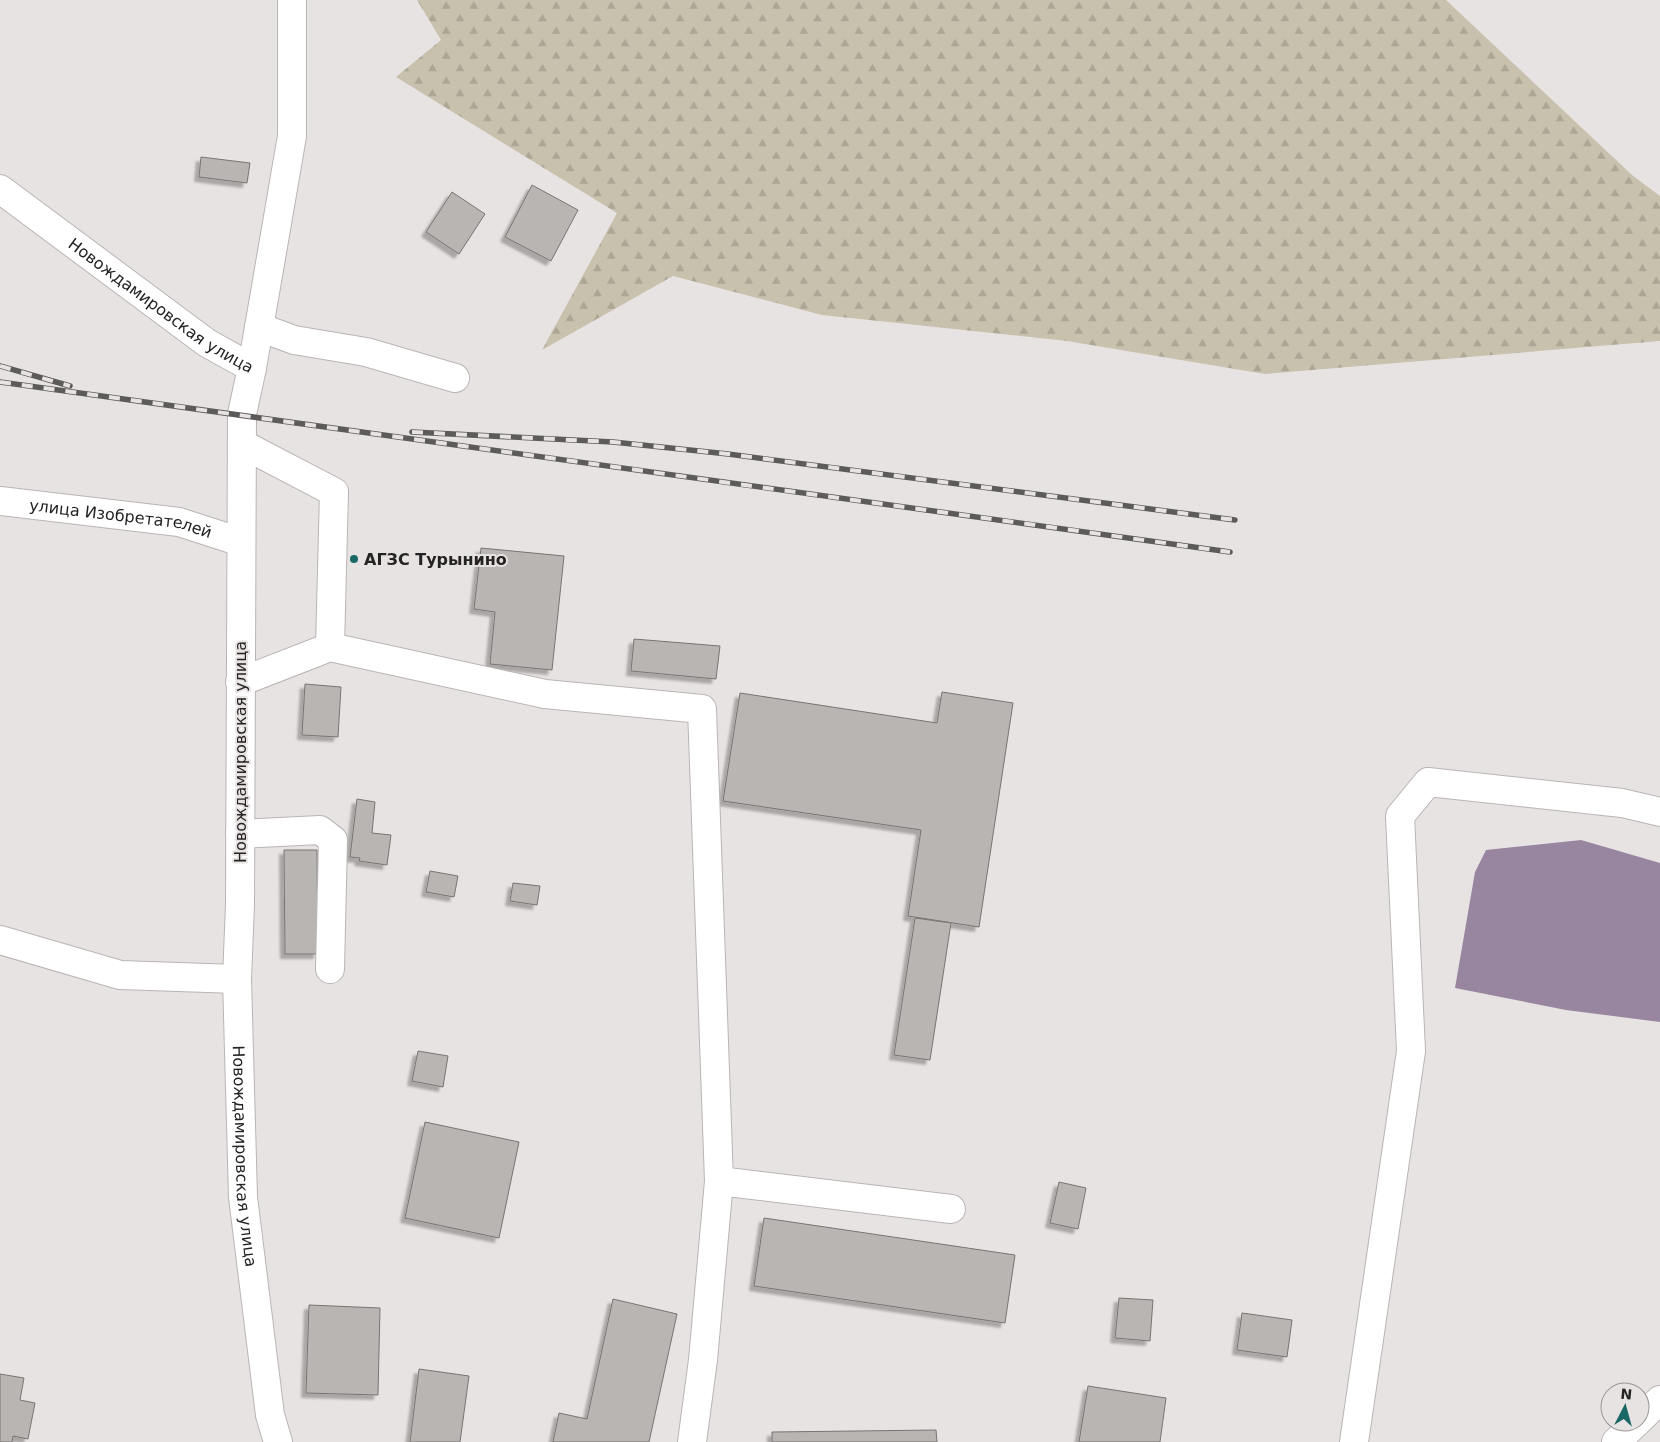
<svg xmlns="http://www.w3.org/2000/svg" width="1660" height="1442" font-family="'DejaVu Sans',sans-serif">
<defs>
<pattern id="forest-firs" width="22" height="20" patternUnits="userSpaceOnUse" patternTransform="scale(1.25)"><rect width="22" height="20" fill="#c8c1ad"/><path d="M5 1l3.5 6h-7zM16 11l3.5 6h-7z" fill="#aca695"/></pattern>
<filter id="shadow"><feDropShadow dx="-4.5" dy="4.5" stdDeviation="1" flood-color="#0004"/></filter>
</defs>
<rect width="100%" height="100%" fill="#e8e3e3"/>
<path fill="url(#forest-firs)" d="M417,0H1446L1632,175L1660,196V341L1265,374L1067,341L822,315L673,276L542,350L617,213L396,77L441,40Z"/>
<path fill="#9886a0" d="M1581,840L1660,863V1022L1566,1010L1455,988L1475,872L1486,850Z"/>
<g fill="#b9b5b3" stroke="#787472" filter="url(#shadow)">
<path d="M201,157L250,163L247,183L199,177Z"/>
<path d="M532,185L578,210L551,261L505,237Z"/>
<path d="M452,192L485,214L459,254L426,232Z"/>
<path d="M481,548L564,556L552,670L490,664L495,612L474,609Z"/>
<path d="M634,639L720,646L716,679L631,671Z"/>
<path d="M305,684L341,687L338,737L302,735Z"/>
<path d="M942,692L1013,703L979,927L908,916L921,830L723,801L740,693L937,723Z"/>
<path d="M357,799L375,802L372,833L391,835L387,865L359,861L360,858L350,857Z"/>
<path d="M284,850H317L318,954H285Z"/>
<path d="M430,871L458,876L454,897L426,892Z"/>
<path d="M513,883L540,886L537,905L510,901Z"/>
<path d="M915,918L951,923L930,1060L894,1055Z"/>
<path d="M418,1051L448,1056L443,1087L412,1081Z"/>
<path d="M425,1122L519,1142L499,1238L405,1218Z"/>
<path d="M1059,1182L1086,1188L1078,1229L1050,1223Z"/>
<path d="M764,1218L1015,1255L1005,1323L754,1286Z"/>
<path d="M1119,1298L1153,1300L1150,1341L1115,1338Z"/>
<path d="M613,1299L677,1314L649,1442H553L559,1413L587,1419Z"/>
<path d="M309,1305L380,1308L378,1395L306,1393Z"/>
<path d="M1242,1313L1292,1320L1287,1357L1237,1350Z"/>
<path d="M419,1369L469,1376L460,1442H410Z"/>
<path d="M0,1374L24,1378L20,1400L35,1403L28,1439L13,1436L12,1442H0Z"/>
<path d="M1088,1386L1166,1398L1160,1442H1079Z"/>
<path d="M936,1430L937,1442H772V1432Z"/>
</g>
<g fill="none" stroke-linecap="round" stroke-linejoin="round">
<defs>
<g id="minor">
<path id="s1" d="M0,189L207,343L252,368L242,414L240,904L237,979L243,1197L270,1415L278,1442"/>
<path d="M259,327L294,340L366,352L455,378"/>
<path d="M252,368L292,136V0"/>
<path d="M242,444L334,492L330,647"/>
<path id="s2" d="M0,501L179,522L241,542"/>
<path d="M240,682L330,647L545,694L702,709L719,1181L951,1209"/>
<path d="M240,834L320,830L333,840L330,969"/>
<path d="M0,940L120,975L237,979"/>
<path d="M1640,1419L1660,1400"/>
<path d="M692,1442L703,1360L719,1181"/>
<path d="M1354,1442L1411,1051L1400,816L1428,782L1622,803L1660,812"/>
<path d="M1616,1442L1637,1422"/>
</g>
</defs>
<use href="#minor" stroke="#bab5b4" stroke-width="30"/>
<use href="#minor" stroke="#fff" stroke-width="28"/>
<defs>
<g id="rail">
<path d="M0,366L70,386"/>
<path d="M0,382L1230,552"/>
<path d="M412,432L613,442L728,454L1235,520"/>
</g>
</defs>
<use href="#rail" stroke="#5d5a5a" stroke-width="5.5"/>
<use href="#rail" stroke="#e8e3e3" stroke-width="4" stroke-dasharray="11" stroke-linecap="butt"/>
</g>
<circle fill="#1a6865" stroke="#e8e3e3" stroke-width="2" cx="354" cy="559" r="5"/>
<g text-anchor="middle" stroke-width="4" stroke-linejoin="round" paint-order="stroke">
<g font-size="16" fill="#242222" stroke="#e8e3e3">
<text dy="6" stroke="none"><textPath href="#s1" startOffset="199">Новождамировская улица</textPath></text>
<text dy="6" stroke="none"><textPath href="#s2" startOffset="122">улица Изобретателей</textPath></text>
<text transform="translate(240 752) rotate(-90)" y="6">Новождамировская улица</text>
<text dy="6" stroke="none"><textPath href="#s1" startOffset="1099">Новождамировская улица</textPath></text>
</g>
<g font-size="16" font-weight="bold" fill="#242222" stroke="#e8e3e3" text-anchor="start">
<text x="364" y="565">АГЗС Турынино</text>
</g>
</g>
<g transform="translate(1625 1407) rotate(6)"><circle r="24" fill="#e8e3e3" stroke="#9a9696"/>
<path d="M0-4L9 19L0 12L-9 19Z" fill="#1a6865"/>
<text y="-8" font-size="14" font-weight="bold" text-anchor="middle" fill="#242222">N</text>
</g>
</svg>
